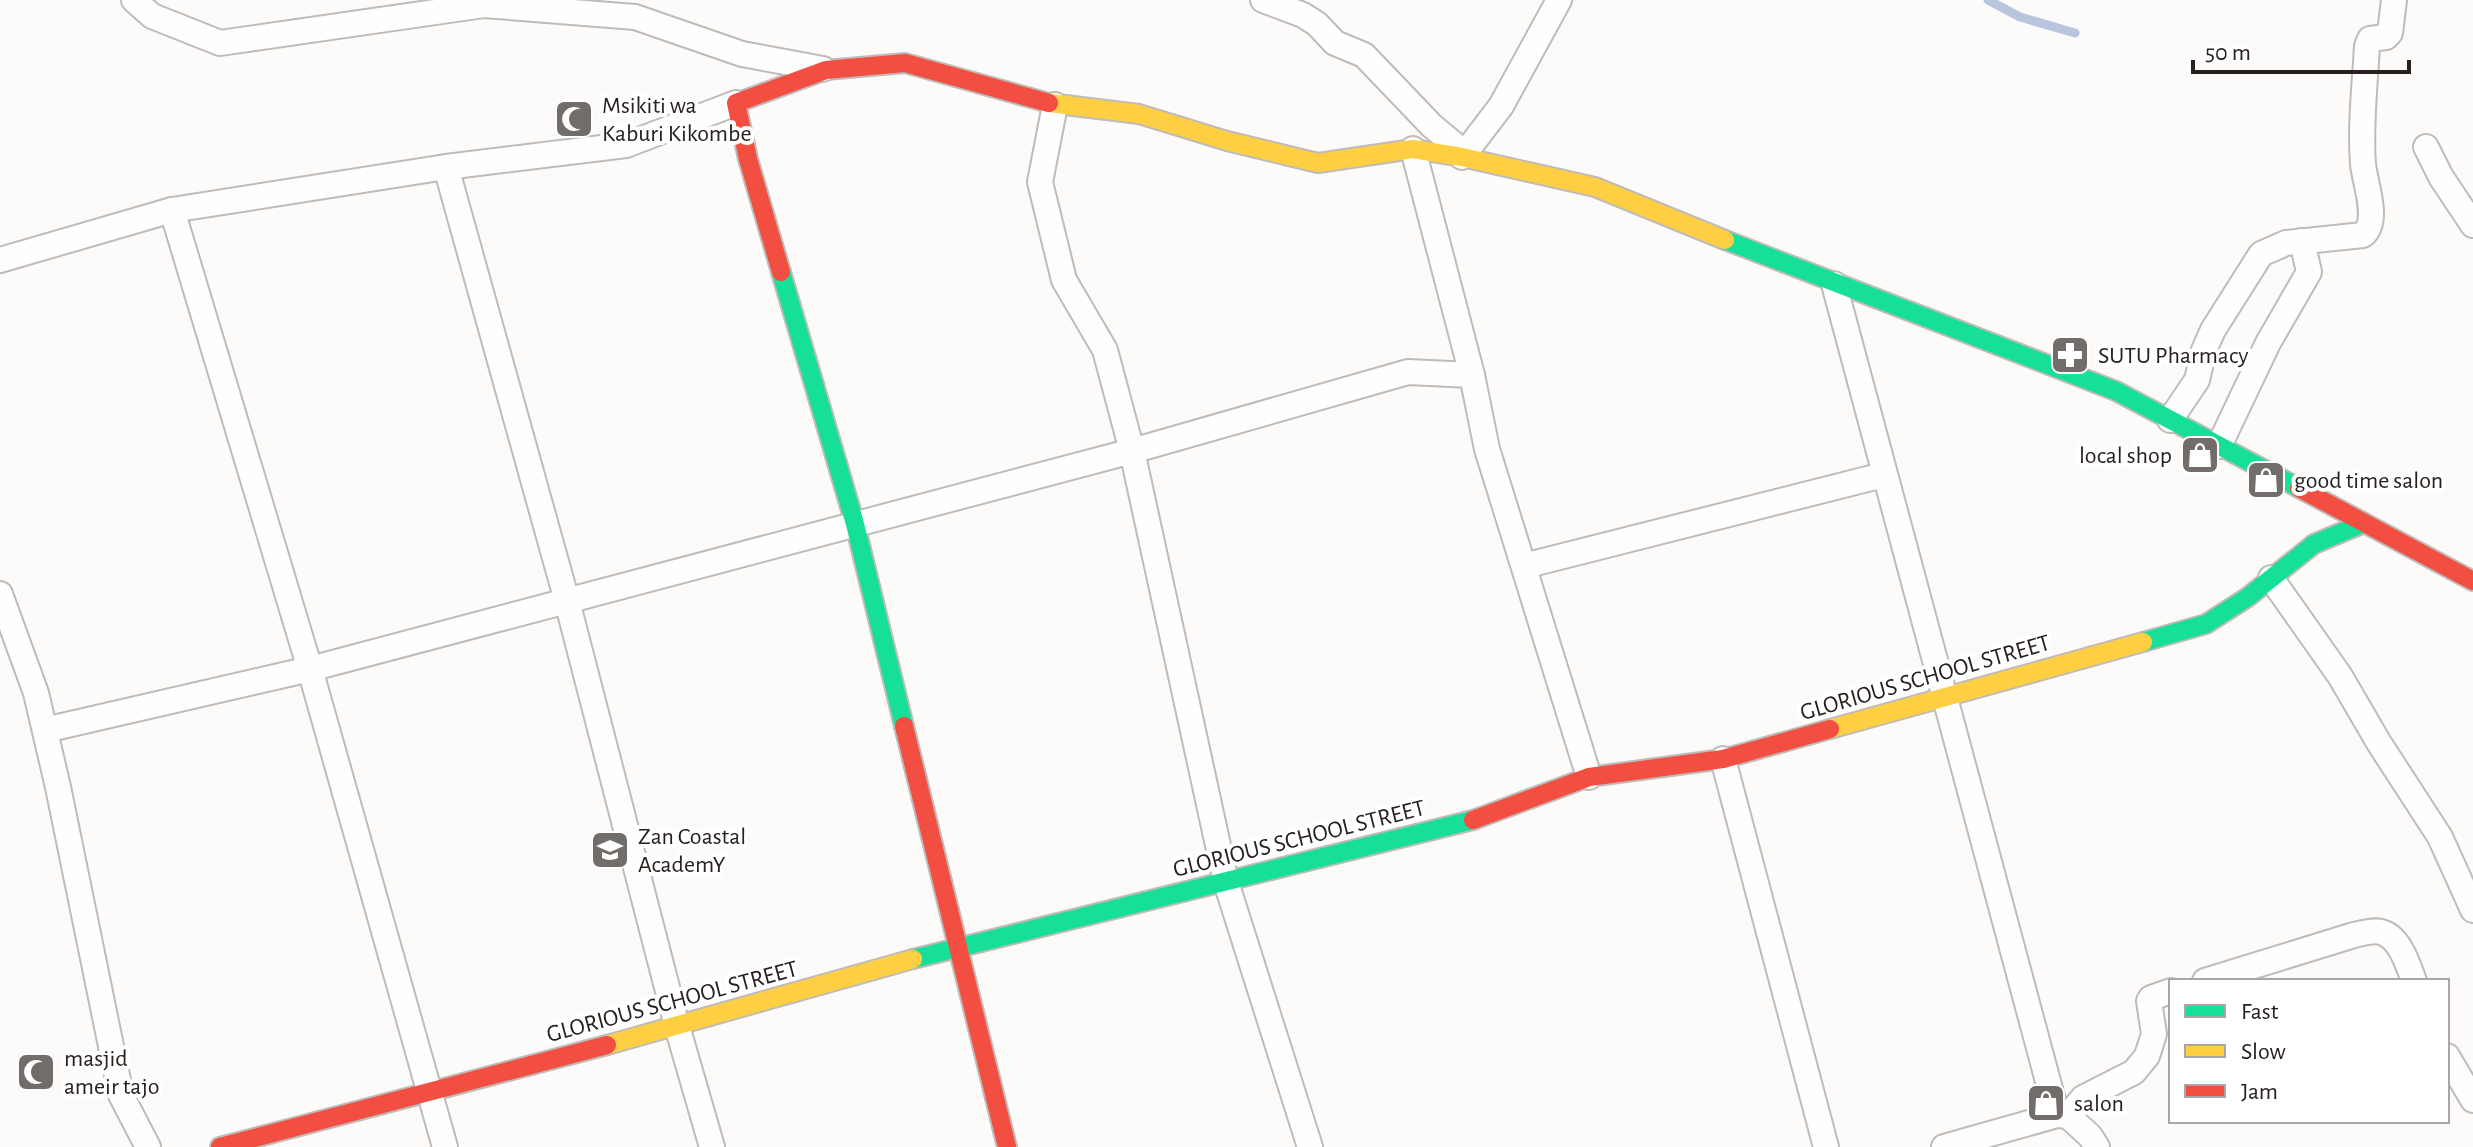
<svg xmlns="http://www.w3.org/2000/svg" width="2473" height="1147" font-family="'Alegreya Sans',sans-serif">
<rect width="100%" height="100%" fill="#fdfbf9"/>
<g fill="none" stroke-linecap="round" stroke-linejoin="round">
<path stroke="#b9c5de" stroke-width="9" d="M1988,0L2020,17L2075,33"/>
<defs>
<g id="street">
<path d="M134,0L152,16L220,43L484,5L635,17L742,54L823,69"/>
<path d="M1263,0L1303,15L1317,24L1335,43L1364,55L1432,126L1455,145L1462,157L1501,106L1559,0"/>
<path d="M1055,105L1040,182L1064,280L1105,350L1132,451L1226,882L1310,1147"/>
<path d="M2426,147L2441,177L2473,225"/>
<path d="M1413,149L1472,375L1487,449L1589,777"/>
<path d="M446,167L567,601L677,1026L712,1147"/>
<path d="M172,210L310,669L445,1147"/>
<path d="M0,260L172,210L446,167L626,145L736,103"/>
<path d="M1834,284L2057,1115L1944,1147"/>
<path d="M2170,420L2197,380L2204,350L2213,330L2261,254L2286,243L2363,235C2380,221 2365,184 2363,164C2360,125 2365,84 2367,46L2370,39L2386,37L2390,33L2394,0"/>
<path d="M2219,446L2268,343L2309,272L2302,241"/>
<path d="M1524,566L1883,475"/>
<path d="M2271,578L2340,676L2379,743L2440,837L2473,910"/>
<path d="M0,594L36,693L58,787L121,1095L148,1147"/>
<path d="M45,730L310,669L1132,451L1408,372L1472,375"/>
<path d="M1723,759L1826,1147"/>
<path d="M2205,981L2354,935C2362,933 2374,930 2381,932C2400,937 2408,965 2414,981"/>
<path d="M2447,1056L2473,1100"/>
<path d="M2057,1115L2068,1116L2090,1136L2097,1147"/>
<path d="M2068,1116L2083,1098L2134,1072L2147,1056L2154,1034L2149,1001L2151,998L2171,991"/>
</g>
<g id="fast">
<path d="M1725,240L2116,391L2299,488"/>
<path d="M781,272L855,524L904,726"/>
<path d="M2143,642L2206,624L2248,597L2314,544L2364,523"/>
<path d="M913,959L1473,820"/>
</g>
<g id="slow">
<path d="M1049,103L1139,114L1227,141L1318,163L1413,149L1462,157L1595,187L1725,240"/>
<path d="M1830,729L2143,642"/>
<path d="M607,1045L913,959"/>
</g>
<g id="jam">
<path d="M781,272L748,159L736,103L826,70L905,63L1049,103"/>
<path d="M2299,488L2473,581"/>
<path d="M904,726L1007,1147"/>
<path d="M1473,820L1589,777L1723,759L1830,729"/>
<path d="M220,1147L607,1045"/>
</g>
</defs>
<use href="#street" stroke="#bfbbb8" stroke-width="28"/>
<use href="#fast" stroke="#bfbbb8" stroke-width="22"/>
<use href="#slow" stroke="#bfbbb8" stroke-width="22"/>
<use href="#jam" stroke="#bfbbb8" stroke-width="22"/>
<use href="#street" stroke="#fffefe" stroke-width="24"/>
<use href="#fast" stroke="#16e098" stroke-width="18"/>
<use href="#slow" stroke="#ffcf43" stroke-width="18"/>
<use href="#jam" stroke="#f24e42" stroke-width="18"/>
</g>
<defs>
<symbol id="mosque-square" viewBox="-11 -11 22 22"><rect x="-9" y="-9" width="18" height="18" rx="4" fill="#726d6a" stroke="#fff"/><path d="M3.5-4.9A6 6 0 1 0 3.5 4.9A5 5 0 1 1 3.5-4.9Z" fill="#fff"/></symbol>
<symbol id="pharmacy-square" viewBox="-11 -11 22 22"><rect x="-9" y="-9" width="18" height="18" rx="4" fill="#726d6a" stroke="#fff"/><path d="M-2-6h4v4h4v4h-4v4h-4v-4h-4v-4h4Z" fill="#fff"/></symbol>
<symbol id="shop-square" viewBox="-11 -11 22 22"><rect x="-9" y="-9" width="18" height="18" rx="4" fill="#726d6a" stroke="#fff"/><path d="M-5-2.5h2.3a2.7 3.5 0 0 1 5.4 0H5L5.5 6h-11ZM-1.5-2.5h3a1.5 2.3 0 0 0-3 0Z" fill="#fff"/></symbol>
<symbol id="school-square" viewBox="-11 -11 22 22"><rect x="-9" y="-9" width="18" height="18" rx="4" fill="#726d6a" stroke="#fff"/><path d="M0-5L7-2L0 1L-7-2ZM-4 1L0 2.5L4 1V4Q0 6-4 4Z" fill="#fff"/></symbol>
</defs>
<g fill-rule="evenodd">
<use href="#mosque-square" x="552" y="97" width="44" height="44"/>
<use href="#pharmacy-square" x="2048" y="333" width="44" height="44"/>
<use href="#shop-square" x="2178" y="433" width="44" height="44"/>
<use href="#shop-square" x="2244" y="458" width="44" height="44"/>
<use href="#school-square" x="588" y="828" width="44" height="44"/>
<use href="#mosque-square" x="14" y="1050" width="44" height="44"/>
<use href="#shop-square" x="2024" y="1081" width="44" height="44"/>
</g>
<g text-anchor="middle" stroke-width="8" stroke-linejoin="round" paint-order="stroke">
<g font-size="24" fill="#27201d" stroke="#fff" text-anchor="start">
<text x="602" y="113">Msikiti wa<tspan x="602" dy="28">Kaburi Kikombe</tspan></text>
<text x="2098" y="363">SUTU Pharmacy</text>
<text x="2172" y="463" text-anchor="end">local shop</text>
<text x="2294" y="488">good time salon</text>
<text x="638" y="844">Zan Coastal<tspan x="638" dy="28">AcademY</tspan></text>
<text x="64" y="1066">masjid<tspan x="64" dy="28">ameir tajo</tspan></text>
<text x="2074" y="1111">salon</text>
</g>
<g font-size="24" fill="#27201d" stroke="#fff">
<text transform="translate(1925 677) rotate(-16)" y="8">GLORIOUS SCHOOL STREET</text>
<text transform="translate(1299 838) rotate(-14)" y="8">GLORIOUS SCHOOL STREET</text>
<text transform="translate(672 1001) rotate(-15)" y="8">GLORIOUS SCHOOL STREET</text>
</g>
</g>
<rect x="2169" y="979" width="280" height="144" fill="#ffffff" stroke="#a9a6a5" stroke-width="2"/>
<rect x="2185" y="1005" width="40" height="12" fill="#16e098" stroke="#a9a6a5" stroke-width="2"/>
<text x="2241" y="1019" font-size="24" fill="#27201d">Fast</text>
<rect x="2185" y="1045" width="40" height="12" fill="#ffcf43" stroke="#a9a6a5" stroke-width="2"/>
<text x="2241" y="1059" font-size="24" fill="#27201d">Slow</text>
<rect x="2185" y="1085" width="40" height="12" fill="#f24e42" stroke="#a9a6a5" stroke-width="2"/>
<text x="2241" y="1099" font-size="24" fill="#27201d">Jam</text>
<path d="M2193 60v12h216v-12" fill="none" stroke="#27201d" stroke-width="4"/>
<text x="2205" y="60" font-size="24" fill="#27201d" stroke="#ffffff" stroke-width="6" paint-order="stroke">50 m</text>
</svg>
